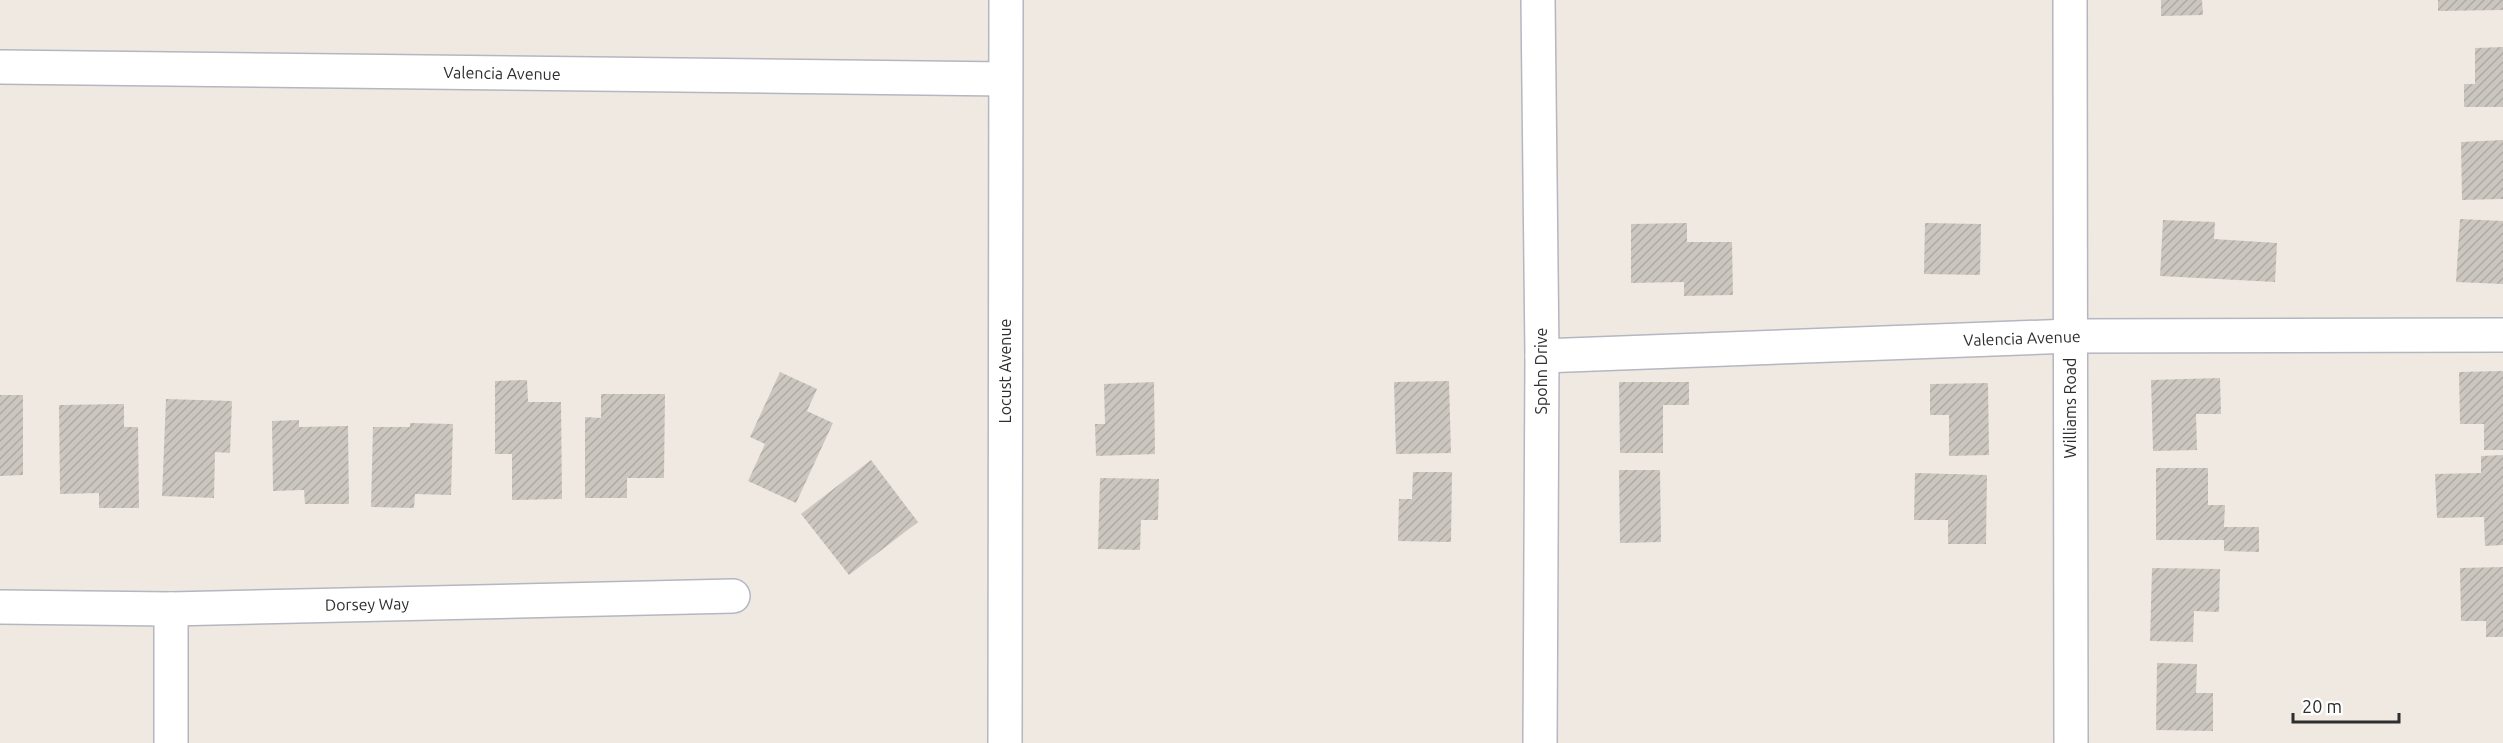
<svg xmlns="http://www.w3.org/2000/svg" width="2503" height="743" font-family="Ubuntu,sans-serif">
<defs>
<pattern id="building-hatch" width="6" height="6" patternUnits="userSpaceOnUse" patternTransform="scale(1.5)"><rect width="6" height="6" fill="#cbc7bf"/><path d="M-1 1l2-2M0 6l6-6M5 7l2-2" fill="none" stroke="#afaba4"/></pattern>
</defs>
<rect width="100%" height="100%" fill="#efe9e1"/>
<g fill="url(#building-hatch)">
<path d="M2161,0H2202L2203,15L2161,16Z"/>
<path d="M2438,0H2503V10L2438,11Z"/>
<path d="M2503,47V107H2464V84H2475V48Z"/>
<path d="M2503,140V199L2462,200L2461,142Z"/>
<path d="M2460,219L2503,221V284L2456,282Z"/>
<path d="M2163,220L2215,222L2214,239L2277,243L2275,282L2160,276Z"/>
<path d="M1687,223V242H1732L1733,295L1684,296V282L1631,283V224Z"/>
<path d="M1925,223L1981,224L1980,275L1924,274Z"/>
<path d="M2503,371V450H2484V424H2460L2459,372Z"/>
<path d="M780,372L817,389L807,411L833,423L796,503L748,481L765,444L750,437Z"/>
<path d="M2220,378L2221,414H2196L2197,450L2153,451L2151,380Z"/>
<path d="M527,380L528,402H561L562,499L512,500V454H495V381Z"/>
<path d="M1449,381L1451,453L1396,454L1394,382Z"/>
<path d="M1154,382L1155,454L1096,456L1095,424H1105L1104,384Z"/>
<path d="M1619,382H1689V405H1663V453H1620Z"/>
<path d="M1988,383L1989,455L1949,456V415H1930V384Z"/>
<path d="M601,394H665L664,478H627V498H585V417L601,418Z"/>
<path d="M0,395H23V475L0,476Z"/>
<path d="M166,399L232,401L230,453L215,452L214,498L162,496Z"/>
<path d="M124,404V427H138L139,508H99V493L60,494L59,405Z"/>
<path d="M299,420V427L348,426L349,504H305L304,490L273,491L272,421Z"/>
<path d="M410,423L453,424L451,495L415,494L414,508L371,507L373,427H410Z"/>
<path d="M2503,455V545L2485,546L2484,517L2437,518L2435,474L2481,473V456Z"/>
<path d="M871,460L918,522L849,575L801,514Z"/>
<path d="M2156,468H2208V505H2225L2224,527H2259V552L2224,551V540H2156Z"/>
<path d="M1619,470H1660L1661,542L1620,543Z"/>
<path d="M1413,472H1452L1451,542L1398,541L1399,499H1412Z"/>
<path d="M1915,473L1987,475L1986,544H1948V520H1914Z"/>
<path d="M1100,478L1159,479L1158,520H1141L1140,550L1098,549Z"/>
<path d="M2503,567V637H2486V621H2461L2460,568Z"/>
<path d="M2152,568L2220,569L2219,612L2194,611L2193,642L2150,641Z"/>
<path d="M2157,663L2197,664L2196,693H2213V731L2156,730Z"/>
</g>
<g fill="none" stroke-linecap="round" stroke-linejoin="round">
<defs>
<g id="minor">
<path d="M1538,0L1542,356L1540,743"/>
<path d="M2070,0L2071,743"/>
<path d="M0,67L1005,79"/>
<path d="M1542,356L2070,336L2503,335"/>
<path d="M0,607L171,609L733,596"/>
<path d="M171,609V743"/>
<path d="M1005,743L1006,0"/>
</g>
</defs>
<use href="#minor" stroke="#b4b7c1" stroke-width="36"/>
<use href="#minor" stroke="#fff" stroke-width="33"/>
</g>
<g text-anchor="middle" stroke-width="6" stroke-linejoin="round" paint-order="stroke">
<g font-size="16" fill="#2e2e2e" stroke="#fff">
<text transform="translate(502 73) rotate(1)" y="6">Valencia Avenue</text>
<text transform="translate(2022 338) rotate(-2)" y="6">Valencia Avenue</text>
<text transform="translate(1005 371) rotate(-90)" y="6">Locust Avenue</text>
<text transform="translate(1541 371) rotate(-90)" y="6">Spohn Drive</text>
<text transform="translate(2070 408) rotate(-90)" y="6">Williams Road</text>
<text transform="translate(367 604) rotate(-1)" y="6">Dorsey Way</text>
</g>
</g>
<path d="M2293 713v9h106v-9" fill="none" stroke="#2e2e2e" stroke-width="3"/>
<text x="2302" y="713" font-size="18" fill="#2e2e2e" stroke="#ffffff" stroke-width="4.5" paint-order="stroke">20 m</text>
</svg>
